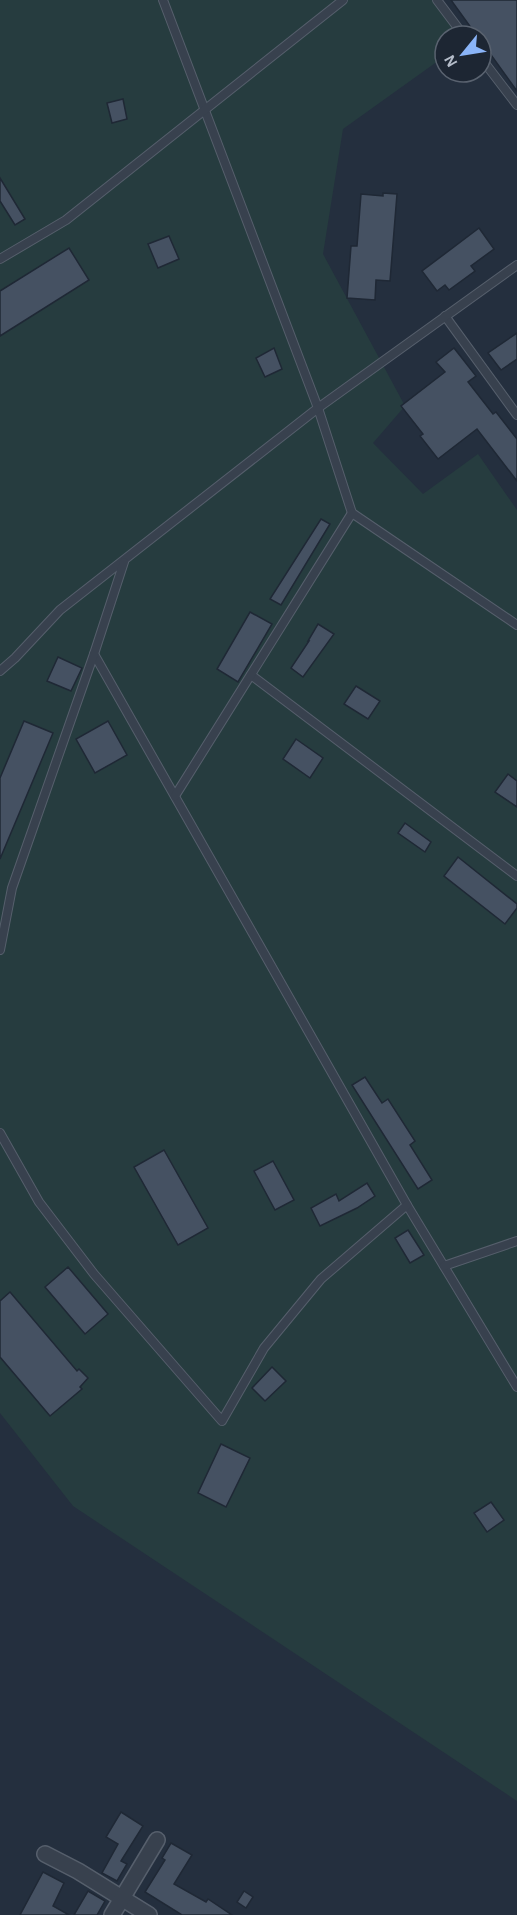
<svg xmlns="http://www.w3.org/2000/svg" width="517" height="1915" font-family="'Alegreya Sans',sans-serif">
<rect width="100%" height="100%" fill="#242f3e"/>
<path fill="#263c3f" d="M0,0H437L464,36H445V56L343,129L323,254L405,406L373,443L423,494L478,454L517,510V1801L73,1506L0,1413Z"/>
<g fill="#455162" stroke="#1f2835" stroke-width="1.5">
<path d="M451,0H517V91L481,41V36H477Z"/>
<path d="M123,99L127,119L112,123L107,103Z"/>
<path d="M0,178L25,219L15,225L0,201Z"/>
<path d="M383,193L397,194L390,281L376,280L375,300L347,298L351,246H357L361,194L383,196Z"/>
<path d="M479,228L494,249L471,266L475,271L449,290L445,285L437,291L422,271Z"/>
<path d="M169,236L179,259L158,268L148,244Z"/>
<path d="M69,248L89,280L0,336V291Z"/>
<path d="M517,333V359L501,370L488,353Z"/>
<path d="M274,348L282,369L265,377L256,358Z"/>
<path d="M454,348L476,376L468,382L493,414L496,412L517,439V481L477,429L438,459L420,436L423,434L401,406L445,372L436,362Z"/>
<path d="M321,519L330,524L281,605L270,599Z"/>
<path d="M250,612L272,624L238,682L217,669Z"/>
<path d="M318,624L334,634L303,677L291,668L309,641H308Z"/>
<path d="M58,657L82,668L71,691L47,681Z"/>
<path d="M356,686L380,701L368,719L344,704Z"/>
<path d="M24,721L53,733L0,859V778Z"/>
<path d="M108,721L127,755L95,773L76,739Z"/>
<path d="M296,739L323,758L310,778L283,759Z"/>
<path d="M508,774L517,781V807L495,792Z"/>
<path d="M405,823L431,842L425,852L398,833Z"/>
<path d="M458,857L517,904V908L505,924L444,876Z"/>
<path d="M365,1077L382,1103L388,1099L415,1141L410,1145L432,1180L418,1189L352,1085Z"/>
<path d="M164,1150L208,1228L178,1245L134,1167Z"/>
<path d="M273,1161L294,1200L275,1210L254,1171Z"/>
<path d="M367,1183L375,1196L357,1208L320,1226L311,1208L336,1194L339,1201Z"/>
<path d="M408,1230L424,1255L410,1263L395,1238Z"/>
<path d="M68,1267L108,1314L85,1334L45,1287Z"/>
<path d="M10,1292L77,1371L79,1369L88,1378L80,1387L82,1389L50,1416L0,1357V1301Z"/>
<path d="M272,1367L286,1381L265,1401L252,1388Z"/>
<path d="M221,1444L250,1458L226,1507L198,1493Z"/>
<path d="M491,1502L504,1520L487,1532L474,1513Z"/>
<path d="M121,1812L143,1826L121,1861L127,1864L117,1881L102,1873L118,1844L106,1837Z"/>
<path d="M171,1843L192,1855L174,1884L206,1902L208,1899L232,1915H182L145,1892L165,1860L162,1858Z"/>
<path d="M43,1872L64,1883L53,1906L69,1915H20Z"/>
<path d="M88,1891L105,1901L97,1915H74Z"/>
<path d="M244,1891L253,1897L246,1908L237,1902Z"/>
</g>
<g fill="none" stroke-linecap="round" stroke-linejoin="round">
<defs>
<g id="lane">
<path d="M163,0L318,408L352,513"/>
<path d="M437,0L464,36"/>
<path d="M481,58L517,105"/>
<path d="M0,259L66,220L343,0"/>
<path d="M445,316L517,415"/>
<path d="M94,654L407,1205L517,1387"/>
<path d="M0,671L15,658L60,610L318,408L517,265"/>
<path d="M251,675L517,876"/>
<path d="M175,796L352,513L517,625"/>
<path d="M0,950L12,888L94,654L124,562"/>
<path d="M0,1133L39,1202L94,1274L222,1421L264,1348L321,1279L407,1205"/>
<path d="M444,1266L517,1241"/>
</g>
<g id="street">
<path d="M45,1854L78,1871L149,1915"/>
<path d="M112,1915L157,1840"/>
</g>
</defs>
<use href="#lane" stroke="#565f6c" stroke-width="10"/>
<use href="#street" stroke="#565f6c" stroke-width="18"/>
<use href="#lane" stroke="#38414e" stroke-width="8"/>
<use href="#street" stroke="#38414e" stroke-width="15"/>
</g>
<g transform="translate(463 54) rotate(240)"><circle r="28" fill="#1d2633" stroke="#59626f" stroke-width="1.5"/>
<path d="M0-4.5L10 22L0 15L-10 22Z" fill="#8ab4f8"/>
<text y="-9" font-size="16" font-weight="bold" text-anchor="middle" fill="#b4bcc9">N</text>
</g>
</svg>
